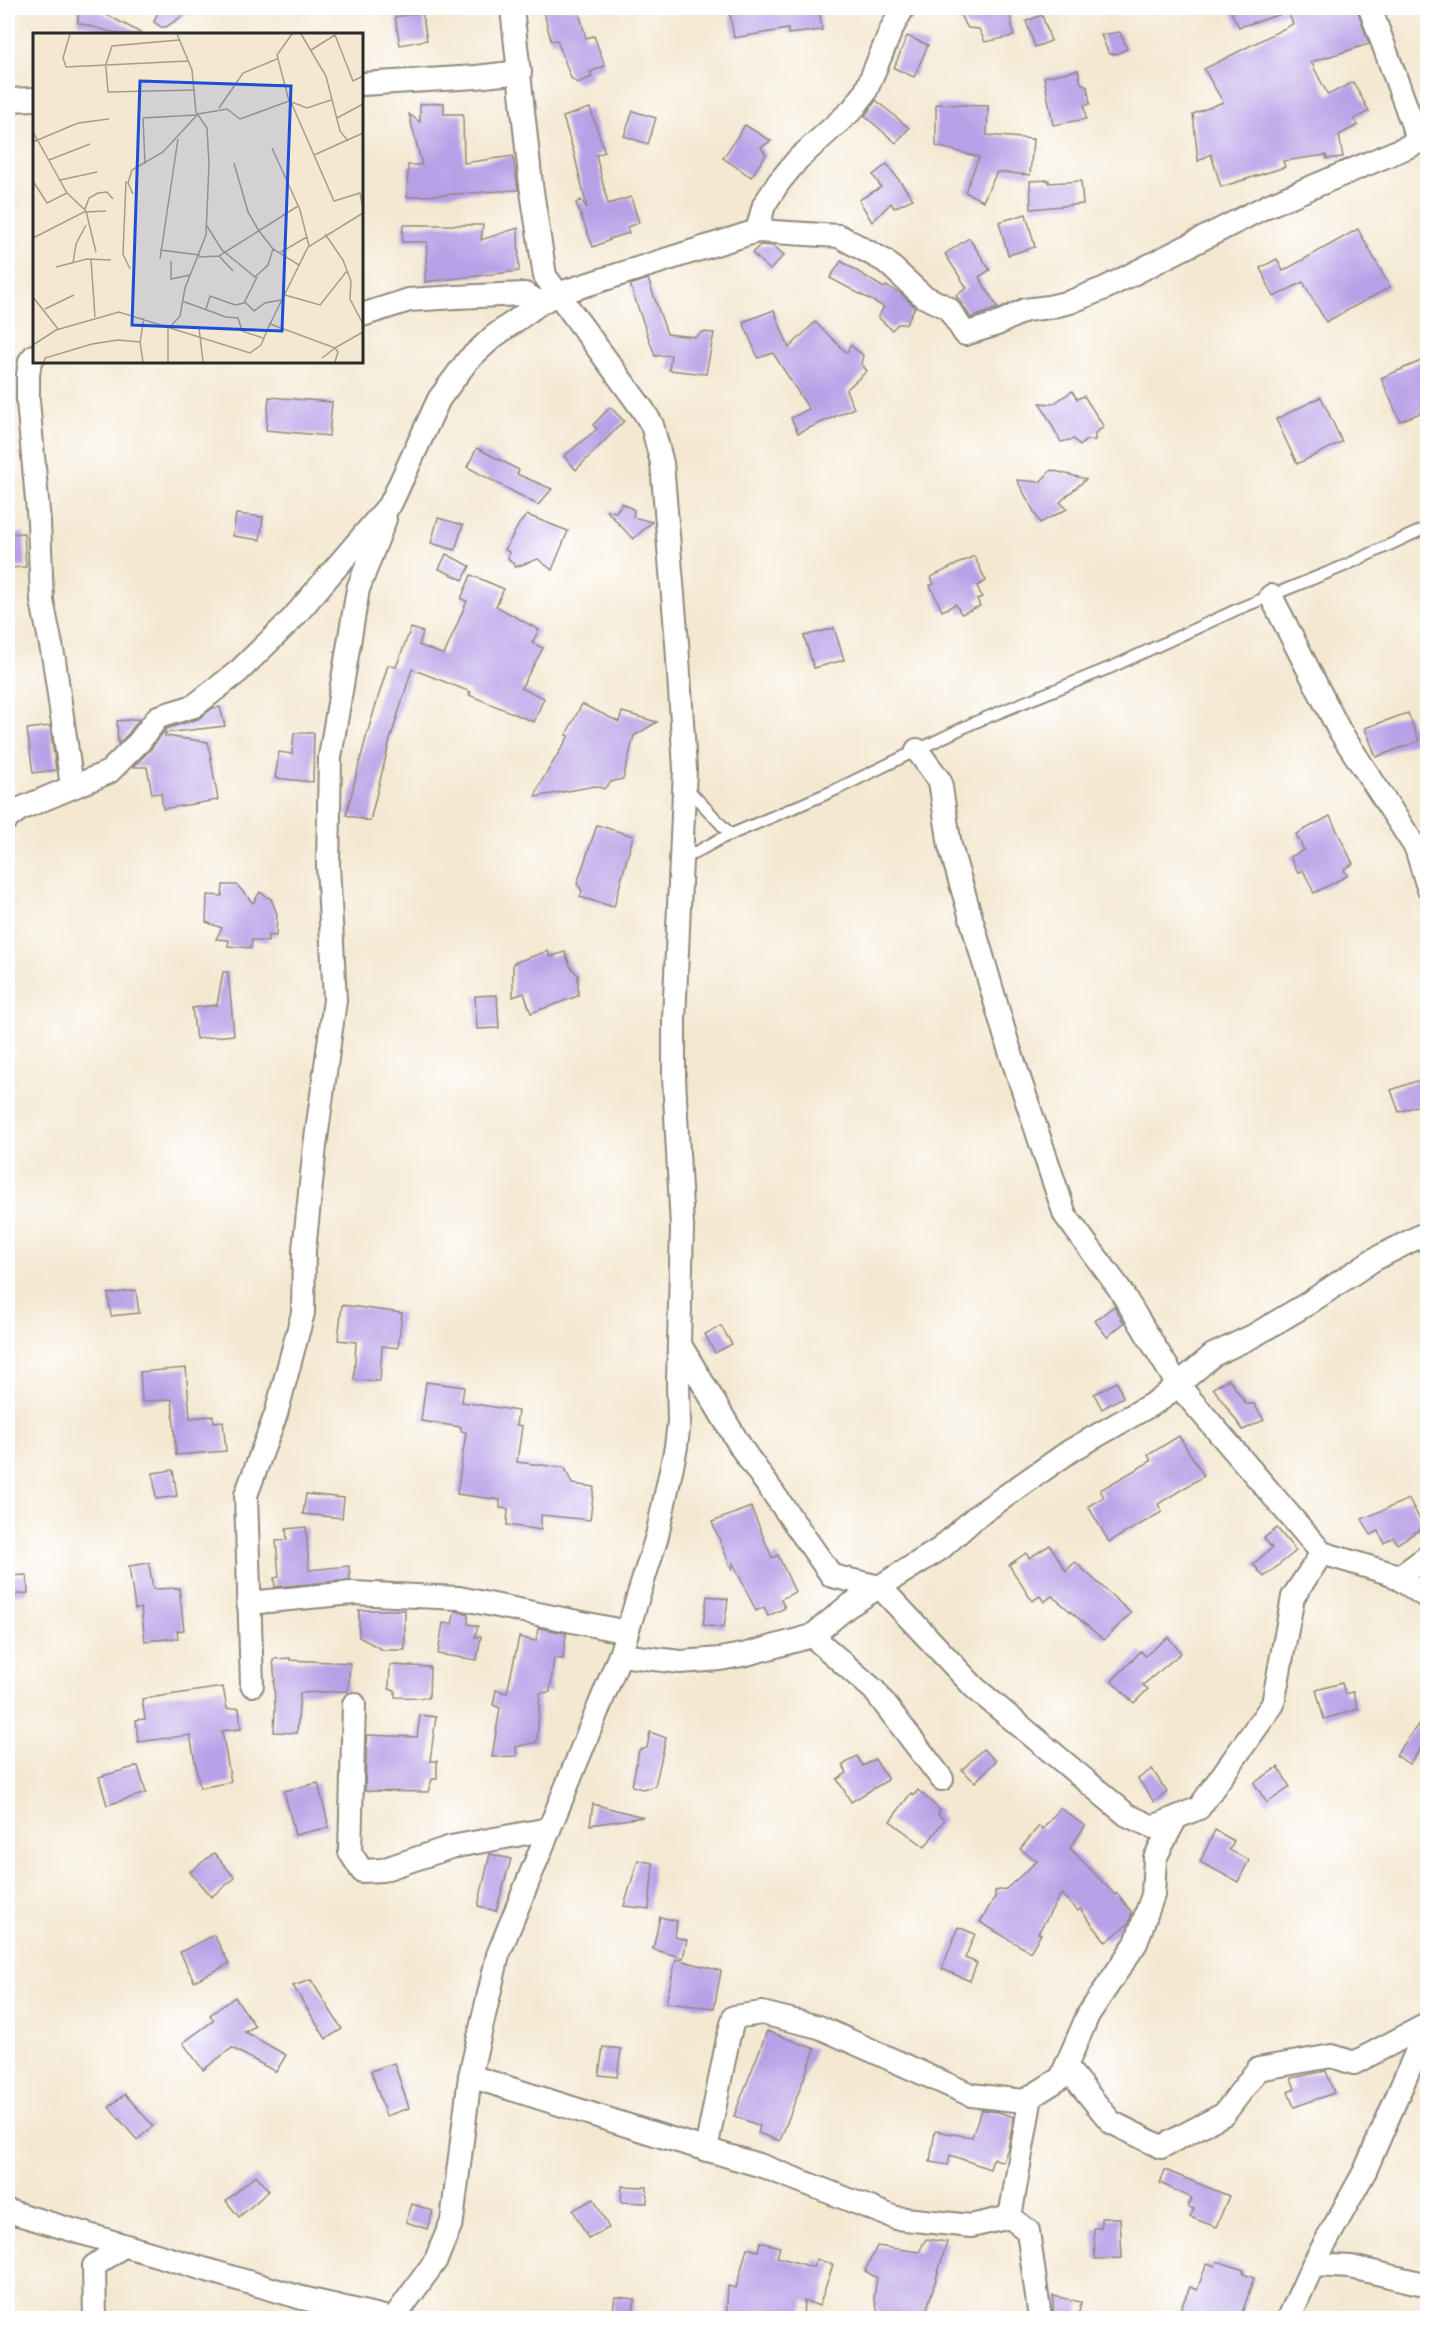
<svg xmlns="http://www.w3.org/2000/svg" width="1435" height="2326" font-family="'Playpen Sans',sans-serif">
<rect width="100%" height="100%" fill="#fff"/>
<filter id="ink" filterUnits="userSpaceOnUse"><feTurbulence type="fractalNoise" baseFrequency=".0167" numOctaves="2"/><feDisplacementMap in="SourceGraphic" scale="12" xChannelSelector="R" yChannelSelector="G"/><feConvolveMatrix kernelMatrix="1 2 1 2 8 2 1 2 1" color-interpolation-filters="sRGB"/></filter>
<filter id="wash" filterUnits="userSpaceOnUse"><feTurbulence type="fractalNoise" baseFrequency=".008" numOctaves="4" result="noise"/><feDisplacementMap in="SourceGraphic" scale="24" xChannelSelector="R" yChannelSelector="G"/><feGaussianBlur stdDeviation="1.35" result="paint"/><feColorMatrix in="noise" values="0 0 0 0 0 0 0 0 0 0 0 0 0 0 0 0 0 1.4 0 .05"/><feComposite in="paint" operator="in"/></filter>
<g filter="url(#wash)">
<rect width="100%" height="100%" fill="#f4e8d1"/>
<g id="blocks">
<g fill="#b8a0e7">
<path d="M78,8H94L143,34H119L78,23Z"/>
<path d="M543,8H578L586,38L594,36L605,66L590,72L592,77L577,83L571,78L557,40L551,41Z"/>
<path d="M729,8H819L822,30L788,34V29L734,38Z"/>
<path d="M978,8H1009L1014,36L985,42L979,29L968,28L959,14Z"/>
<path d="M1229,8H1357L1369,44L1311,62L1328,95L1353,82L1369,111L1354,119L1358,125L1339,135L1343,157L1327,159L1326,155L1283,161L1285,167L1221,187L1211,154L1198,161L1193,114L1223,102L1204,69L1293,24L1288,12L1239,27Z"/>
<path d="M161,11L189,12L166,27H161L154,22L157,14Z"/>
<path d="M422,12L427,40L400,45L395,17Z"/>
<path d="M1042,15L1051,41L1035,47L1026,21Z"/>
<path d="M1120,32L1127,49L1116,54H1109L1101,35Z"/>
<path d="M907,36L928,45L914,77L894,68Z"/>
<path d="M1078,70L1081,83L1087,86L1090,104L1084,105L1086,119L1053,125L1044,77Z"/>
<path d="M876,100L909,128L896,143L865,116Z"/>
<path d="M444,103V114H463L464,163L513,156L518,190L407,197L408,165H422L409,114L420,122V104Z"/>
<path d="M936,104L988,106L987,135L1033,139L1030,175L997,172L983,201L965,192L979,157L936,146Z"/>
<path d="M590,108L605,152L596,155L608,204L631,197L639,223L627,227L629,233L609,239L610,240L593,247L576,203L581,200L587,208L574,153L563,117Z"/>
<path d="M633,111L656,118L648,144L624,136Z"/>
<path d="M745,125L771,141L761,147L766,155L751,177L723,158Z"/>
<path d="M887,164L913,199L894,208L891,203L872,222L859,200L881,187L873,175Z"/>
<path d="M1049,180V183L1081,181L1083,204L1031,209L1030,181Z"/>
<path d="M1026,214L1035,247L1008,255L999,222Z"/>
<path d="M403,225H483L481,240L518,228L519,271L425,282L427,242H402Z"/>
<path d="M1358,229L1390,287L1326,322L1303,282L1274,297L1260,268L1277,259L1283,271Z"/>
<path d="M969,238L990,270L979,277L998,308L971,318L956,295L967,288L945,254Z"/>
<path d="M760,245L774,246L784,255L770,270L752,253Z"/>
<path d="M841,261L884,288L886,286L900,293L915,307L906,324H898L892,330L878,317L884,307L830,278Z"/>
<path d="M648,279L667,334L695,337L702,332L714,333L706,374L669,370L671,355L655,356L630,285Z"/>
<path d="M774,310L789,348L815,322L847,353L850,345L863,355L861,363L867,371L846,390L854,408L798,433L791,418L809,409L773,353L758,358L743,322Z"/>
<path d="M1428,358V410L1400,421L1381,378Z"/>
<path d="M1072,391L1077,399L1084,396L1104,427L1095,433V440H1086L1080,446L1074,439L1061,442L1040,403L1053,404Z"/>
<path d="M269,397L332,402L329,436L266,430Z"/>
<path d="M1321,397L1342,442L1297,464L1276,419Z"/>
<path d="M610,407L624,421L576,470L564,456L597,429L593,425Z"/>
<path d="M477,448L519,470L517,474L552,489L538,505L467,467Z"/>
<path d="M1051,470L1086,479L1060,502L1067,509L1040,523L1017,480L1040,482Z"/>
<path d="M622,503L634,510L633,517L652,522L633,539L606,510L616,512Z"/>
<path d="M236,514L263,517L260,540L233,536Z"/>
<path d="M527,515L568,531L552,570L538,559L516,567L508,558L509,552L505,550L519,524Z"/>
<path d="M438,518L463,525L455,550L431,543Z"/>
<path d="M24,533L26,567L8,568V534Z"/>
<path d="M446,554L470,566L463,580L439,569Z"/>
<path d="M974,556L986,581L977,586L982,597L977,599L980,606L961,614L956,604L942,611L930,585L934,584L931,577Z"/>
<path d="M471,575L504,589L496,606L539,630L532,643L543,648L521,688L544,698L534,722L469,695L471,692L412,669L390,740L370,821L346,815L367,734L388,665L396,667L411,628L423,632L419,645L444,655L467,601L461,599Z"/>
<path d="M834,628L844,660L814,668L804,636Z"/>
<path d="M582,704L619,722L622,712L657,722L634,736L623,779L611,782L604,789L595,786L535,797L541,782L569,736L566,735Z"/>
<path d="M220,707L225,726L165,733V736L208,742L218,800L163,809L161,793L152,794L147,767H133L150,750L166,729L198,719L213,708Z"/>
<path d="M1408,713L1419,741L1376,757L1365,728Z"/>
<path d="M139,719L129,733L118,744L117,721Z"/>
<path d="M50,726L56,770L33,773L27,729Z"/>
<path d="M294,733H314L313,782L275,778L279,752L292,754Z"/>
<path d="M1330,816L1353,864L1344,869L1347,876L1314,893L1303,870L1298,873L1290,857L1304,850L1296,834Z"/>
<path d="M597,825L633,836L614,907L580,897L582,891L577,884Z"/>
<path d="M223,885H237L253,903L260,892L271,899L277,914L276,936L268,935V942L252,940L251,948L228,946L229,940L216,939L222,928L206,922L207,895L222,896Z"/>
<path d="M548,951L550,957L565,952L570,966L578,975V996L531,1013L524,993L513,997V963Z"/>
<path d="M223,972H228L234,1035L196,1039L192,1008L217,1005Z"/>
<path d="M497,995L499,1028L477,1029L475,996Z"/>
<path d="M1428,1077V1102L1399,1112L1391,1090Z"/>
<path d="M136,1290L139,1313L111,1316L108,1294Z"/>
<path d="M342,1305L402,1313L398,1348L382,1346L380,1381L354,1380L356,1342L338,1340Z"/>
<path d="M1114,1306L1124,1323L1107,1337L1095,1321Z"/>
<path d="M721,1326L732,1344L715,1353L705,1334Z"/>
<path d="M186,1368L190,1418L213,1416L214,1422L223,1421L226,1451L176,1455L172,1399L142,1402L140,1372Z"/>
<path d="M1229,1379L1246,1404H1254L1264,1420L1243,1430L1213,1388Z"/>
<path d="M426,1382L464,1387L462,1402L518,1411L516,1425L522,1426L517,1462L565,1468L572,1484L594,1487L590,1520L541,1515V1530L507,1525L508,1509L500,1508V1500L457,1494L466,1432L461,1431V1427L421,1421Z"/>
<path d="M1117,1382L1123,1397L1102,1409L1094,1394Z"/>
<path d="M1179,1436L1204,1476L1158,1504L1162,1512L1109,1542L1088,1506L1104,1497L1100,1490L1151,1461L1148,1455Z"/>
<path d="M173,1470L177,1496L156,1499L153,1473Z"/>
<path d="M306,1494L344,1498L342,1518L303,1514Z"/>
<path d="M1409,1499L1424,1527L1397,1544L1393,1537L1384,1543L1379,1531L1371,1535L1362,1519Z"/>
<path d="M751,1507L772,1558L778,1555L795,1592L781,1599L785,1608L768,1616L764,1607L756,1611L733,1563L732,1570L712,1522Z"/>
<path d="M306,1527L309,1570L349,1566L350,1580L275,1587L274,1578L279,1577L276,1541L287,1540L286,1529Z"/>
<path d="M1277,1528L1296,1551L1264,1577L1253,1564L1272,1548L1264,1538Z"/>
<path d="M1050,1545L1066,1571L1075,1562L1131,1613L1104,1640L1052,1596L1044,1602L1040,1596L1032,1601L1009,1565L1026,1553L1029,1558Z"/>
<path d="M149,1563L153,1589L179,1588L184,1630L177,1631L178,1638L145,1641L141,1608L135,1609L129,1566Z"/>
<path d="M27,1575L28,1593L8,1595V1576Z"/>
<path d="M707,1596L728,1599L724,1628L703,1625Z"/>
<path d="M359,1610H405V1650H383L359,1637Z"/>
<path d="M455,1611L468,1614V1624L478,1626L475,1637L481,1636L477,1660L438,1654L443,1623L452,1624Z"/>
<path d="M538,1628L566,1633L563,1659L554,1658L550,1692L540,1693L537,1742L516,1747L517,1756L492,1757L500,1708L493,1705L496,1690L507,1693L519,1637L536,1641Z"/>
<path d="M1168,1637L1181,1653L1143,1685L1148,1689L1134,1703L1112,1681L1141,1651L1145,1656Z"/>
<path d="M290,1658V1660L350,1663L348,1691L300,1693L297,1733L274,1732L275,1709L274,1681H275L273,1659Z"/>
<path d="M390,1665L430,1667L429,1698L395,1697V1690L389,1689Z"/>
<path d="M1342,1683L1345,1694L1353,1692L1358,1709L1324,1719L1316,1690Z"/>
<path d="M223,1687L227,1709L239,1708L241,1729L222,1731L231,1782L200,1788L190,1735L138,1742L136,1720L145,1719L142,1699Z"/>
<path d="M1428,1711V1738L1409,1764L1396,1755Z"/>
<path d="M420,1715L436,1717L430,1761H437V1779H432L428,1792L365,1791L367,1735L417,1737Z"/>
<path d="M650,1732L666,1738L655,1786L642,1789L632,1786L639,1750L647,1748Z"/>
<path d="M983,1749L996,1761L975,1782L962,1770Z"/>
<path d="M857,1756L863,1766L875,1759L888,1780L851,1802L837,1779L847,1773L843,1765Z"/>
<path d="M138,1766L146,1793L107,1805L99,1777Z"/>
<path d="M1278,1767L1290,1787L1267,1803L1254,1783Z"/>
<path d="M1152,1769L1167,1792L1154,1802L1138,1779Z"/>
<path d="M318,1783L329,1827L295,1835L284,1791Z"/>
<path d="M918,1790L940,1810L938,1814L944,1820L925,1847L890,1821L911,1793L914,1795Z"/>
<path d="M593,1804L643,1817L590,1825Z"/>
<path d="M1060,1808L1085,1826L1070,1848L1115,1895L1117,1893L1132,1913L1128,1924L1106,1942L1080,1909L1078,1911L1061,1894L1038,1933L1041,1934L1030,1952L980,1922L995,1897V1891L1006,1889L1037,1861L1020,1849L1039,1826L1043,1829Z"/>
<path d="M1215,1830L1234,1841L1229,1850L1249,1860L1238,1882L1200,1862Z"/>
<path d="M214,1853L235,1878L211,1897L190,1872Z"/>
<path d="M490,1854L511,1859L496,1911L478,1906Z"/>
<path d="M638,1860L653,1863L649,1909L624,1906Z"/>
<path d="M660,1917L677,1921L675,1937L687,1940L683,1958L653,1949Z"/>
<path d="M958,1927L975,1934L965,1958L977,1963L970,1981L942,1969Z"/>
<path d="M214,1935L229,1964L194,1981L180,1952Z"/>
<path d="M676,1959L721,1971L714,2008L666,2003Z"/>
<path d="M311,1980L342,2029L326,2039L293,1986Z"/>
<path d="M235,1997L255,2026L245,2032L286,2055L276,2072L232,2048L203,2070L183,2043L214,2020L210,2015Z"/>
<path d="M767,2031L815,2049L780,2141L758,2133L760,2126L734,2116Z"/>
<path d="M603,2047L621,2049L617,2077L599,2075Z"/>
<path d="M394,2063L409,2108L386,2116L371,2071Z"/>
<path d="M1326,2071L1334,2093L1294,2107L1288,2092L1295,2089L1291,2078Z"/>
<path d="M125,2094L153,2126L137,2140L109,2107Z"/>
<path d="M981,2110L999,2112L1014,2117L1008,2148L1003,2162L993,2158L990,2169L950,2155L948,2165L930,2162L935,2131L972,2137Z"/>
<path d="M1165,2170L1229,2196L1216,2227L1190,2217L1194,2209L1188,2207L1192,2198L1160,2183Z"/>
<path d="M256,2175L269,2191L239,2217L226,2201Z"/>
<path d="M622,2186L647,2187V2203L621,2202Z"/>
<path d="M594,2199L609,2228L588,2238L573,2210Z"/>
<path d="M412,2204L433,2211L427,2229L406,2222Z"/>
<path d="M1101,2218H1120L1122,2258L1095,2259L1094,2228H1101Z"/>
<path d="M926,2239L947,2242L924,2319H880L874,2297L877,2278L865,2271L877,2246L919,2252Z"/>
<path d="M760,2242L780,2247L777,2257L813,2267L816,2259L833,2265L819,2306L804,2300L803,2319H726L728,2286L736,2288L747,2248L758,2251Z"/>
<path d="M1217,2261L1244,2270L1243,2274L1254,2278L1240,2319H1176L1190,2287L1197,2290L1207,2263L1215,2266Z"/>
<path d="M1053,2296L1081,2302L1078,2319H1053Z"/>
<path d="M615,2297L635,2299L632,2319H612Z"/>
</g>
</g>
</g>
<g filter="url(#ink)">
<use href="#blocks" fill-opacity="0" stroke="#908a7e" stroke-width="1.5"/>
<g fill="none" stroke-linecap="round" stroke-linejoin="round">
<defs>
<g id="service">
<path d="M686,787L731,835"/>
<path d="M682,860L720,839L833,791L973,723L1114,666L1238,609L1344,566L1428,527"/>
</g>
<g id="minor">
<path d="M1370,8L1419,142"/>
<path d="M362,84L476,77L520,72"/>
<path d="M8,100L34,99"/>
<path d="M757,231L764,205L779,182L798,159L853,109L865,93L892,28L903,8"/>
<path d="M362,315L409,300L456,297L525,294L540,303"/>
<path d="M34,356L30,361L28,375V401L39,522L42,601L54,660L72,786"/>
<path d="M1271,596L1339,730L1416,848L1428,887"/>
<path d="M917,750L940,781L950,846L1008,1045L1065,1215L1119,1288L1178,1385L1322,1553L1392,1574L1428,1598"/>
<path d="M8,818L20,809L109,772L139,742L158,717L194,706L239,671L293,618L391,503L439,399L468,360L493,337L540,303L557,294L757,231L839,236L885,261L923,296L948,308L965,334L997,324L1025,310L1049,307L1070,302L1105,288L1267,206L1419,142L1428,143"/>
<path d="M679,1343L742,1449L832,1576L880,1587L975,1688L1127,1815L1153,1827L1199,1808L1273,1704L1293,1597L1322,1553"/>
<path d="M1398,1578L1428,1556"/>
<path d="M248,1603L352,1593L459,1598L627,1632"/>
<path d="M812,1636L874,1690L942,1779"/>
<path d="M620,1655L681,1662L720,1659L747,1654L812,1636L847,1607L940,1549L977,1516L1070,1451L1161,1399L1213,1355L1253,1336L1307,1304L1373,1260L1428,1232"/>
<path d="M252,1685L246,1495L276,1414L303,1313L304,1250L315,1146L335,1000L328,865L330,757L358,589L385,519"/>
<path d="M354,1704L350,1852L362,1871L382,1870L451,1847L549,1829"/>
<path d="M1066,2067L1111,2122L1161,2147L1224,2114L1258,2069L1332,2056L1354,2063L1428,2024"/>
<path d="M470,2076L658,2135L762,2166L896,2218L971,2226L1010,2217L1028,2231L1040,2318"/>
<path d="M706,2150L728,2039L734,2017L762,2013L819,2027L971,2095L1024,2101L1061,2078L1088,2015L1136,1943L1153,1895L1155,1858L1176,1818"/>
<path d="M8,2211L302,2298L388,2318"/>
<path d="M1010,2217L1031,2096"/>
<path d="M1313,2265L1365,2171L1428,2025"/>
<path d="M95,2318L94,2266L123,2246"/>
<path d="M394,2318L436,2260L452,2221L470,2076L498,1955L620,1655L657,1536L676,1447L679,1422L678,1382L682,1227L674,1078V1020L685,769L677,643L662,463L652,425L643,410L545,276L531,185L512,8"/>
<path d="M1289,2318L1313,2265L1351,2267L1428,2285"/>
</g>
</defs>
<use href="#service" stroke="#908a7e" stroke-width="14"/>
<use href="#minor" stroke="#908a7e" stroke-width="26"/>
<use href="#service" stroke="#fff" stroke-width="10"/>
<use href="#minor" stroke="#fff" stroke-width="22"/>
</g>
</g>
<g transform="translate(33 33)">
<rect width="330" height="330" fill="#f4e8d1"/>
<path fill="none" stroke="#a49c8f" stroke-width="1.5" d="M37,1L30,25L33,34L155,28M268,1L293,43L307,98L315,108M302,2L320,48L330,43M278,17L302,2M72,34L79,13L146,7M73,34L75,59L162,57M256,68L244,22L259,1M258,69L301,168L327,160L330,175M186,75L210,40L244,26M304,85L330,71M0,99L34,160L14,170L0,148M0,109L45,90L76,86M239,115L267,177L276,213M281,122L330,100M16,127L57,111M201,130L215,179L226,198L240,216L266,232M112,131L110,85L163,82M27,147L64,139M93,148L90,221L97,236M34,160L53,178L63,219M100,161L95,150L99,137L130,119L165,81L194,76L207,86L256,68L274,75L298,67M52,176L56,165L65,160L74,159L80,166M174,193L189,217L222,244L235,232L240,216M292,201L310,227L318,248L317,266L330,291M0,205L51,179L73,178M127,217L167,222M248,219L274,204M186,223L200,238M166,224L186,223L265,173M58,226L62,284M127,226L145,106M138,228V246L157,242M40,230L43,211L53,192M23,234L54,226L78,227M252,262L287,272L314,238M0,264L25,296M149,268L193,284L205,285L209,298L230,305M212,269L221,278L232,270L248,267M12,276L41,262M173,276L177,263L202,272L211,270L224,244M237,291L275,214L330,180M166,295L170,329M0,312L23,297L86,279L217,320L228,312L237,291L302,315L330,299M289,325L302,315L305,319L302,329M11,329L12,325L59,311L85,307L107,309M110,329L107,309L111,285M135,329V296L147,283L152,255L173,202L176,131L174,95L163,79L159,37L144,1"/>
<path fill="#1d4ed8" fill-opacity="0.15" stroke="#1d4ed8" stroke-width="3" d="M107,48L258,53L249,298L99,292Z"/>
<rect width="330" height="330" fill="none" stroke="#2b2b2b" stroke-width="3"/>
</g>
<rect width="1435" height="2326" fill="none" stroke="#fff" stroke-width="30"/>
</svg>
